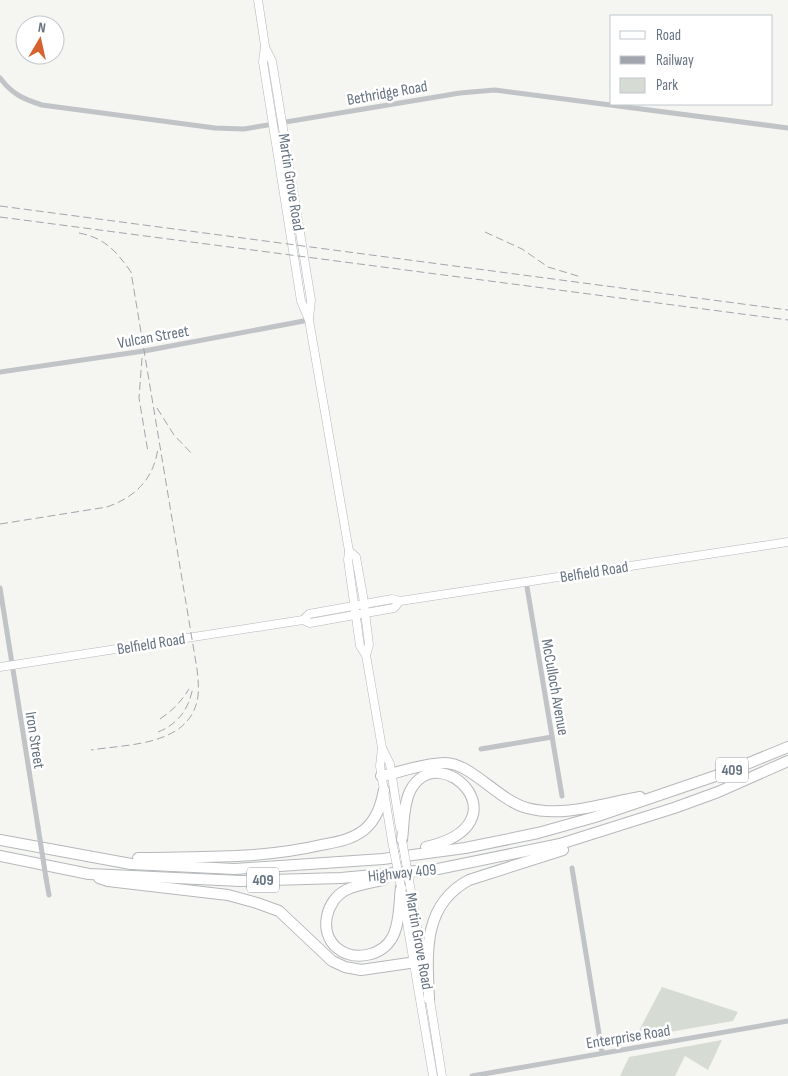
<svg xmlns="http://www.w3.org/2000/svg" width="788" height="1076" font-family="'Sofia Sans Condensed',sans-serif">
<rect width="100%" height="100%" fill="#f5f5f2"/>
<g fill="#d6dcd3">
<path d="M662,987L738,1012L733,1021L635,1038Z"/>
<path d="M722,1040L708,1070L685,1056L675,1076H620L629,1057Z"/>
</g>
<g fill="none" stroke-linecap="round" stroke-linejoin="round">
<defs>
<g id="secondary">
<path d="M258,0L265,46L263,62L301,301L309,320L349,551L348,560L360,646L366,655L382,748L380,766L392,841"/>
<path d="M265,47L272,61L311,300L309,318"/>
<path d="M349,551L356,557L363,596L369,645L366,655"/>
<path d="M303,620L310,623L394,608L400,601"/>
<path d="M0,667L303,620L309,614L392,599L400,601L453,593L788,542"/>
<path d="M382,748L390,764L400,828"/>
<path d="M410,886L424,966"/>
<path d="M403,899L433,1076"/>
<path d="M429,994L442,1076"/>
</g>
<g id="motorway">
<path d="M381,776C402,772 423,763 445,763C471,763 498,800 527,808C564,818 604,803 640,797"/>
<path d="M0,840L131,864L235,869L383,859L465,848L538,833L595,817L727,772L788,747"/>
<path d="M402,840C404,824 403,806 410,791C439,735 528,824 426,847"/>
<path d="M0,856L89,874L241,881L341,878L438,869L560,844L674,808L718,792L788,761"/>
<path d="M138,858C199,857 261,859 321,845C337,842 351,840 364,830C377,819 381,805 384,790"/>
<path d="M99,878L108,881L228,895L257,903L279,911L332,961L345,967L361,970L423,961"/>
<path d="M383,880C371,883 357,884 346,890C326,900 318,932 337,948C354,962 383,956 393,936C400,922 399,903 401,887"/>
<path d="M429,999C427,954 422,905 469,880L563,850"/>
</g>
</defs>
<use href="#secondary" stroke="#b3b7bb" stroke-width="9"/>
<use href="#motorway" stroke="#b5b8bb" stroke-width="12"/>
<g stroke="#c0c4c7" stroke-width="5">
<path d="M0,78C12,94 23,99 42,105L215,128L244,129L460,93L495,90L788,128"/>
<path d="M0,372L144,351L309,320"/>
<path d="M526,581L562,796"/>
<path d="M0,588L38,827"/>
<path d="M481,749L552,737"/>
<path d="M572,868L602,1052"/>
<path d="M46,878L49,895"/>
<path d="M472,1076L788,1021"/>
</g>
<use href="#secondary" stroke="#fff" stroke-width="8"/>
<use href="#motorway" stroke="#fff" stroke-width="10"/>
<g stroke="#a2a6ac" stroke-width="1" stroke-dasharray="8 4" stroke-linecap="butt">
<path d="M0,206L788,310"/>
<path d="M0,217L788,320"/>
<path d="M485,232L522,249L548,267L581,277"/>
<path d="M79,233C105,238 116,251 131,272L197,669C198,678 199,687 198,696C191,746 129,744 91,750"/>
<path d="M142,358L139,398L148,452"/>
<path d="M157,408L174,435L193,455"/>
<path d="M0,524L107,507C136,497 154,478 158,448"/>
<path d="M160,719C172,711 181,702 189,689"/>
<path d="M158,732C178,724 189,709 193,687"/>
</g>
<defs>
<g id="secondary-bridge">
<path d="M402,840L410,886"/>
<path d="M392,841L401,887"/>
</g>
</defs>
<use href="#secondary-bridge" stroke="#b3b7bb" stroke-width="9" stroke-linecap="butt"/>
<path stroke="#c0c4c7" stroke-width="5" d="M38,827L46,878"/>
<use href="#secondary-bridge" stroke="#fff" stroke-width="8"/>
</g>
<g text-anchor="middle" stroke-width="5" stroke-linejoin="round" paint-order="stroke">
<g fill="#fff" stroke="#949da7" stroke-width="1">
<rect x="716" y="757.5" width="32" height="25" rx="4"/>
<rect x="247" y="867.5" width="32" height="25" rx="4"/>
</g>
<g font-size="15" font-weight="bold" fill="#667381">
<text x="732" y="775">409</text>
<text x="263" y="885">409</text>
</g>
<g font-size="16" fill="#667381" stroke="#fff">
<text transform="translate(387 92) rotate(-10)" y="6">Bethridge Road</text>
<text transform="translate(292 182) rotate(81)" y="6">Martin Grove Road</text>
<text transform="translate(153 336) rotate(-10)" y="6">Vulcan Street</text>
<text transform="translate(594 571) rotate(-9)" y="6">Belfield Road</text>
<text transform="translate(151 643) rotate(-9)" y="6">Belfield Road</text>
<text transform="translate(556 687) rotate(80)" y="6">McCulloch Avenue</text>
<text transform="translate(36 740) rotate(81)" y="6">Iron Street</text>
<text transform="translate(402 872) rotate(-6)" y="6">Highway 409</text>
<text transform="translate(420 941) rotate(80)" y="6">Martin Grove Road</text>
<text transform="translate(628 1036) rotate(-9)" y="6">Enterprise Road</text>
</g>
</g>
<rect x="610" y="15" width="162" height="90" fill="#ffffff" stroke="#c2c7cd"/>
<rect x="620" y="31" width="25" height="8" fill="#ffffff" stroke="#c2c7cd"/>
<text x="656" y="40" font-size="15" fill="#667381">Road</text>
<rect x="620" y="56" width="25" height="8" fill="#a2a6ac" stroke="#c2c7cd"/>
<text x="656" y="65" font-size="15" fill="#667381">Railway</text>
<rect x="620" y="78" width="25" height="15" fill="#d6dcd3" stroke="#c2c7cd"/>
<text x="656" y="90" font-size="15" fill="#667381">Park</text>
<g transform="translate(40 40) rotate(9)"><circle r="24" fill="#ffffff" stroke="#c2c7cd"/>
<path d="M0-4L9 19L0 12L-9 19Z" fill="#d7622f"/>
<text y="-8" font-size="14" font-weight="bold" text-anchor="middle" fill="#667381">N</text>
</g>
</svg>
